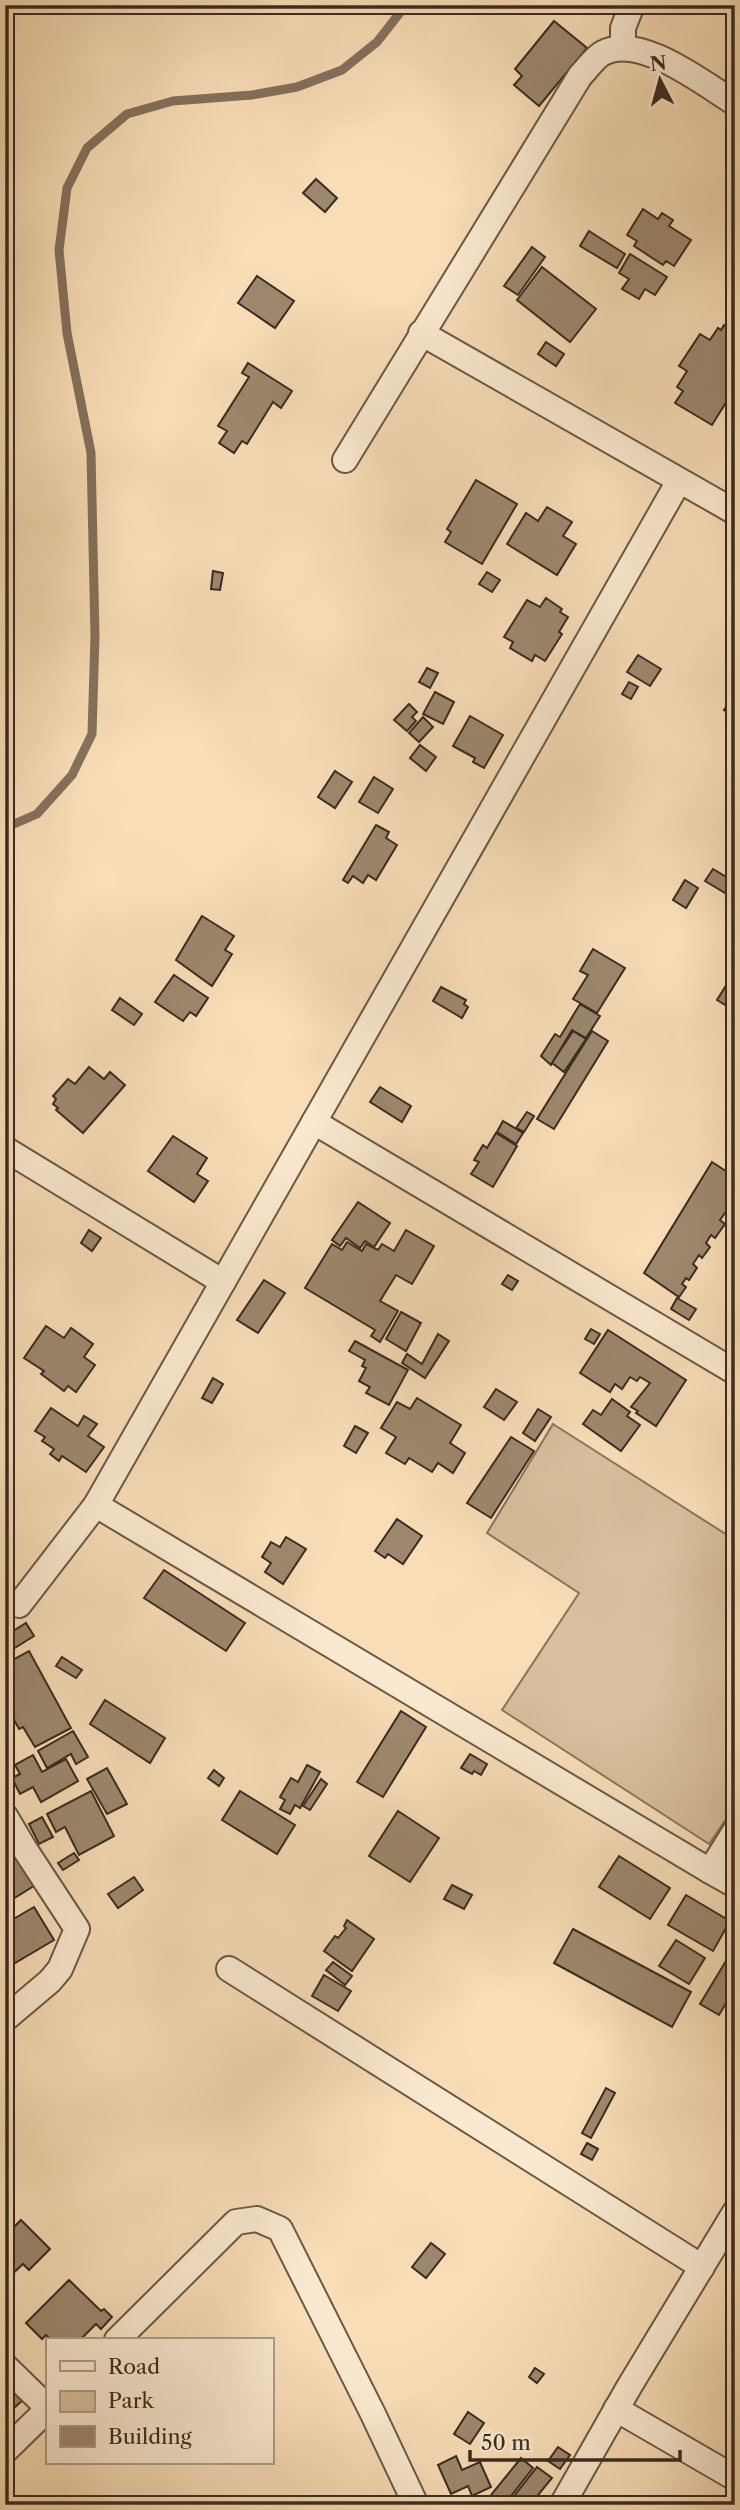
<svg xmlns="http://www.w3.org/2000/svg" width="740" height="2510" font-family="'Libre Caslon Text',serif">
<rect width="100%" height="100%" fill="#f8ddb7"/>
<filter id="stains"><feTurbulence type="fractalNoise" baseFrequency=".00286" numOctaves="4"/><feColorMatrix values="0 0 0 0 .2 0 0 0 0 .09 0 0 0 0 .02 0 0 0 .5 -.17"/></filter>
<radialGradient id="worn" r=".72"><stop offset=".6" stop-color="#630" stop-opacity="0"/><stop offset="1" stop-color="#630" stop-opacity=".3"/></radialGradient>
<path fill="#d8bf9d" stroke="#89755e" stroke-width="2" d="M553,1424L735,1540V1806L709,1844L502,1710L579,1593L487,1533Z"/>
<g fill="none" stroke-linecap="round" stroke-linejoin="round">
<path stroke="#85715c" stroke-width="9" d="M5,828L37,814L72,775L92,734L95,636L91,453L67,333L59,250L67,188L87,148L127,114L173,101L252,95L297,87L342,70L377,42L406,5"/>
</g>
<g fill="#9d886f" stroke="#3a2b20" stroke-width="2">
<path d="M554,21L587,48L539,106L514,85L522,76L515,69Z"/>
<path d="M316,179L337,198L325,212L303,193Z"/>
<path d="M643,209L658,219L662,213L673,220L669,226L691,240L674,266L666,261L663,265L634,246L637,241L627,235Z"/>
<path d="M589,231L625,254L617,268L580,246Z"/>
<path d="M532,247L545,257L518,295L504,286Z"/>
<path d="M630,254L667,277L655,295L645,289L639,299L622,289L629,279L619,273Z"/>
<path d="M542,267L596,309L570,342L517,300Z"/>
<path d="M257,276L294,301L275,328L238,303Z"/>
<path d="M724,325L735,331V399L730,396L712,425L675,403L683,391L677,387L687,371L679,366L700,334L710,340L718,328L721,330Z"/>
<path d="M546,342L564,354L556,366L538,354Z"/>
<path d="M248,363L292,391L281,408L273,402L247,444L242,441L234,453L219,443L227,431L218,426L249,377L242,373Z"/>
<path d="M476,480L517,504L482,564L445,542L451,532L447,529Z"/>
<path d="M547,507L572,522L563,536L576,544L557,575L507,544L526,513L538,521Z"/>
<path d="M213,571L223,573L220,590L211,589Z"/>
<path d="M487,572L500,580L492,592L479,584Z"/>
<path d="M546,598L562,609L560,612L568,617L559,632L562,634L545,661L535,655L532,661L510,648L513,642L504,637L527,600L540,607Z"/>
<path d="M638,655L661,669L650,686L627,672Z"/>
<path d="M427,668L438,673L430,688L419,682Z"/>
<path d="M629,682L638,687L631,699L622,694Z"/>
<path d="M435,692L454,702L443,724L423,714Z"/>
<path d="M734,693H735V716L724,710Z"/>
<path d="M409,704L417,712L412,717L416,721L407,731L394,720Z"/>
<path d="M470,716L503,735L484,768L473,762L475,758L453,746Z"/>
<path d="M423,717L433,727L419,742L409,733Z"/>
<path d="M420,745L436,757L426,771L410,758Z"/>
<path d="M335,771L352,782L335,808L318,797Z"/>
<path d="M374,777L393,789L378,813L359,802Z"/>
<path d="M376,825L389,832L386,838L397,845L376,880L368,875L363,883L353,876L348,883L343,880Z"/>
<path d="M713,869L735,882V891L732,897L705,881Z"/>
<path d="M685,880L698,888L686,908L673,900Z"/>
<path d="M202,916L234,936L225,950L232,954L212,986L176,960Z"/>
<path d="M593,949L625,968L597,1013L573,999L588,975L580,971Z"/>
<path d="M735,971V1011L717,1000Z"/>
<path d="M174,975L208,998L196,1016L190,1012L183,1021L155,1002Z"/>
<path d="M441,987L466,1000L464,1004L468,1007L462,1018L433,1001Z"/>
<path d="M120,998L142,1014L134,1025L112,1010Z"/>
<path d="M580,1004L600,1016L586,1038L572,1030L551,1065L541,1056L555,1034L560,1037Z"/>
<path d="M573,1031L586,1039L564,1072L552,1063Z"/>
<path d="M592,1031L608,1041L554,1129L537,1119Z"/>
<path d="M89,1067L104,1079L110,1072L125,1085L83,1133L56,1110L58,1108L53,1104L56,1099L53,1096L68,1079L75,1084Z"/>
<path d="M380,1087L411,1106L402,1122L370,1102Z"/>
<path d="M527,1112L534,1116L524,1132L516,1128Z"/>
<path d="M503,1121L523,1133L516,1144L497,1132Z"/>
<path d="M496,1133L517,1146L493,1187L471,1174L479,1162L474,1160L483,1145L487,1148Z"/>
<path d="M173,1136L207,1158L197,1174L208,1181L194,1202L148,1171Z"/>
<path d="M712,1162L735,1177V1206L729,1215L725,1213L720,1220L725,1224L715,1238L711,1235L706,1243L710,1247L702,1258L699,1255L693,1264L697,1268L689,1280L686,1278L682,1284L686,1287L679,1297L644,1273Z"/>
<path d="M358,1202L390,1223L374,1247L365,1241L360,1248L346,1238L340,1246L332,1240Z"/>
<path d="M89,1230L101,1238L92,1251L81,1243Z"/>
<path d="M406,1230L434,1246L412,1284L396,1275L380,1301L398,1311L380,1342L371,1336L375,1330L305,1288L332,1244L342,1250L347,1242L362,1251L366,1244L378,1250L382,1244L394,1251Z"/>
<path d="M508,1275L518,1281L512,1290L502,1284Z"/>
<path d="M264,1280L285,1293L258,1333L237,1320Z"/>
<path d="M677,1298L696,1309L689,1320L671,1309Z"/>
<path d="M401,1312L421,1323L406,1351L386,1339Z"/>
<path d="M46,1326L64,1338L71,1328L93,1344L84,1357L95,1365L76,1392L68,1386L64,1391L41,1374L44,1371L24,1358Z"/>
<path d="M591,1329L600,1334L594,1344L585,1339Z"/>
<path d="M608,1330L686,1380L656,1426L636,1413L638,1411L631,1407L650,1383L640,1377L637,1381L630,1377L622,1389L615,1384L610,1392L580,1373Z"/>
<path d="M438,1334L449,1341L425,1378L402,1363L407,1354L422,1364Z"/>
<path d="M355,1341L408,1370L389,1405L366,1393L370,1387L359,1381L366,1368L362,1366L365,1360L349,1351Z"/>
<path d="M213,1378L223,1384L212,1403L202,1398Z"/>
<path d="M496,1389L517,1402L504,1420L484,1407Z"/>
<path d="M417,1398L461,1425L450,1443L465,1453L453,1473L438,1463L432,1472L409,1458L405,1464L386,1453L396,1437L381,1428L397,1402L410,1409Z"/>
<path d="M612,1399L630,1412L627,1416L640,1425L621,1451L583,1424L593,1410L601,1415Z"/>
<path d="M51,1408L78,1426L84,1416L97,1424L88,1436L104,1447L86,1472L62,1456L59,1461L50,1454L54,1449L42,1441L45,1437L35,1431Z"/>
<path d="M538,1409L551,1417L535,1441L523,1433Z"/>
<path d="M355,1426L368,1433L356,1453L344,1446Z"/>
<path d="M511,1437L534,1451L491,1518L467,1503Z"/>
<path d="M397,1519L422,1536L403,1564L388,1554L385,1558L375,1551Z"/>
<path d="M286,1537L306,1549L283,1584L265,1572L271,1563L262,1557L271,1542L280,1547Z"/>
<path d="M164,1570L245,1623L226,1651L144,1598Z"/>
<path d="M26,1623L34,1636L5,1654V1636Z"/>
<path d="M29,1651L71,1728L35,1747L23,1727L19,1729L5,1703V1664Z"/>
<path d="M62,1657L82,1670L76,1678L56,1666Z"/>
<path d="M105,1700L165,1738L150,1763L90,1724Z"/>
<path d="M401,1711L426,1727L383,1797L357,1782Z"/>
<path d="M73,1731L88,1757L76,1764L71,1754L47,1768L38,1751Z"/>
<path d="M470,1754L487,1764L481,1775L474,1771L472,1774L461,1768Z"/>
<path d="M33,1755L42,1772L66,1759L78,1781L41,1802L33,1787L20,1794L12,1778L20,1774L15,1765Z"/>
<path d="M307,1765L320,1772L300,1808L295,1805L290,1814L280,1809L285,1800L280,1797L291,1778L298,1782Z"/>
<path d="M107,1768L127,1804L107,1814L87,1779Z"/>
<path d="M214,1770L224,1778L219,1786L208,1778Z"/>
<path d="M321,1779L327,1784L310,1810L303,1806Z"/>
<path d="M91,1791L114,1836L79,1855L65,1827L56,1832L47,1814Z"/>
<path d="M240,1791L295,1825L277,1854L222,1820Z"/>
<path d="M398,1811L439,1838L410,1882L369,1856Z"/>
<path d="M42,1817L53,1837L39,1844L29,1824Z"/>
<path d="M17,1852L37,1884L5,1904V1859Z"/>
<path d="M74,1853L79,1860L63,1870L58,1863Z"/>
<path d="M619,1856L670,1888L650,1919L599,1887Z"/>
<path d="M134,1877L143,1890L118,1908L108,1894Z"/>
<path d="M452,1885L472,1895L464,1909L444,1899Z"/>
<path d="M686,1895L730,1921L713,1951L668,1925Z"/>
<path d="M34,1907L54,1940L5,1969V1924Z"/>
<path d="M347,1920L374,1939L352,1971L324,1951L335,1936L338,1938L346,1928L344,1926Z"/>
<path d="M573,1929L691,1992L672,2027L554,1963Z"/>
<path d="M676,1940L705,1958L689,1984L659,1966Z"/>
<path d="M735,1946V2001L729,1998L719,2015L700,2004Z"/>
<path d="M333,1962L352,1976L345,1985L326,1970Z"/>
<path d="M324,1975L351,1991L338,2011L312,1996Z"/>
<path d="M606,2088L615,2093L591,2138L582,2133Z"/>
<path d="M587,2143L598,2149L592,2160L581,2154Z"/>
<path d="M21,2220L50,2249L29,2270L23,2264L8,2278L5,2275V2236Z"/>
<path d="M431,2243L445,2254L426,2278L412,2267Z"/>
<path d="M69,2280L101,2311L104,2309L112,2317L101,2329L96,2324L80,2340H52L46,2335L42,2339L26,2323Z"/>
<path d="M535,2368L544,2374L537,2383L529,2377Z"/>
<path d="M5,2380L23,2400L5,2416Z"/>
<path d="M468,2412L484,2423L470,2444L454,2434Z"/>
<path d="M558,2447L570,2455L560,2469L548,2461Z"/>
<path d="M456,2456L462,2470L480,2462L491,2487L472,2496L468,2486L451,2494L438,2465Z"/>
<path d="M521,2458L533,2468L504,2505L491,2495Z"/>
<path d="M537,2467L552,2478L530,2505H507Z"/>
</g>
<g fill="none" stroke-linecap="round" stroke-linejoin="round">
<defs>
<g id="minor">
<path d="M623,48V28L632,5"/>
<path d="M421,333L735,512"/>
<path d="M345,460L580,76C587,69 595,57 603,53C640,33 704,84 735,103"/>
<path d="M314,1122L735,1372"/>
<path d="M5,1149L223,1282"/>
<path d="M96,1505L710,1871"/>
<path d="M19,1605L96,1505L679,481"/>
<path d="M5,1816L24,1848L77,1929L60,1969L50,1981L5,2019"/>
<path d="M735,1831L710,1871L735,1885"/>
<path d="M229,1969L702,2267"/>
<path d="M117,2340L236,2222L257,2219L280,2229L373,2414L416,2505"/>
<path d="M5,2366L47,2407"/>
<path d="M616,2409L735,2478"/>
<path d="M5,2451L47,2410"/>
<path d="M562,2505L629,2387L735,2212"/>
</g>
</defs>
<use href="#minor" stroke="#6a5846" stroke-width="28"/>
<use href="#minor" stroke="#fae9d0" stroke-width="24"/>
</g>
<rect width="740" height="2510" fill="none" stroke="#f8ddb7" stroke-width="28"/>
<rect x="7" y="7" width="726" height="2496" fill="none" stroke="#3a2b20" stroke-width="3.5"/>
<rect x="14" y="14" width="712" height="2482" fill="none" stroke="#3a2b20" stroke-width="2"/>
<rect x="46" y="2338" width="228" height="126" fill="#fae9d0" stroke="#ad9d8a" stroke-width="2"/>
<rect x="60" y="2361" width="35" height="10" fill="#fae9d0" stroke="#ad9d8a" stroke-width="2"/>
<text x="108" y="2374" font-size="21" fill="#3a2b20">Road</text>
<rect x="60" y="2391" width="35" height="21" fill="#d8bf9d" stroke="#ad9d8a" stroke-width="2"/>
<text x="108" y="2408" font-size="21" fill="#3a2b20">Park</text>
<rect x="60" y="2426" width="35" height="21" fill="#9d886f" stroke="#ad9d8a" stroke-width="2"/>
<text x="108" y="2444" font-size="21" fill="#3a2b20">Building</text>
<g transform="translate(660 80) rotate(354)" stroke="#fae9d0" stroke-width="5" paint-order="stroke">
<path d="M0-5L12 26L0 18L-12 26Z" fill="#3a2b20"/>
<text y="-10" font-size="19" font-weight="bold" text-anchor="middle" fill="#3a2b20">N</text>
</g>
<path d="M470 2450v10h210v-10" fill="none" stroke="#3a2b20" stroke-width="3.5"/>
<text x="481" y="2450" font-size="21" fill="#3a2b20" stroke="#fae9d0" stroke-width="5" paint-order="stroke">50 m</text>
<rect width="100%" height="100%" filter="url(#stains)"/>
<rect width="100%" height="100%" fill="url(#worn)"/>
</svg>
